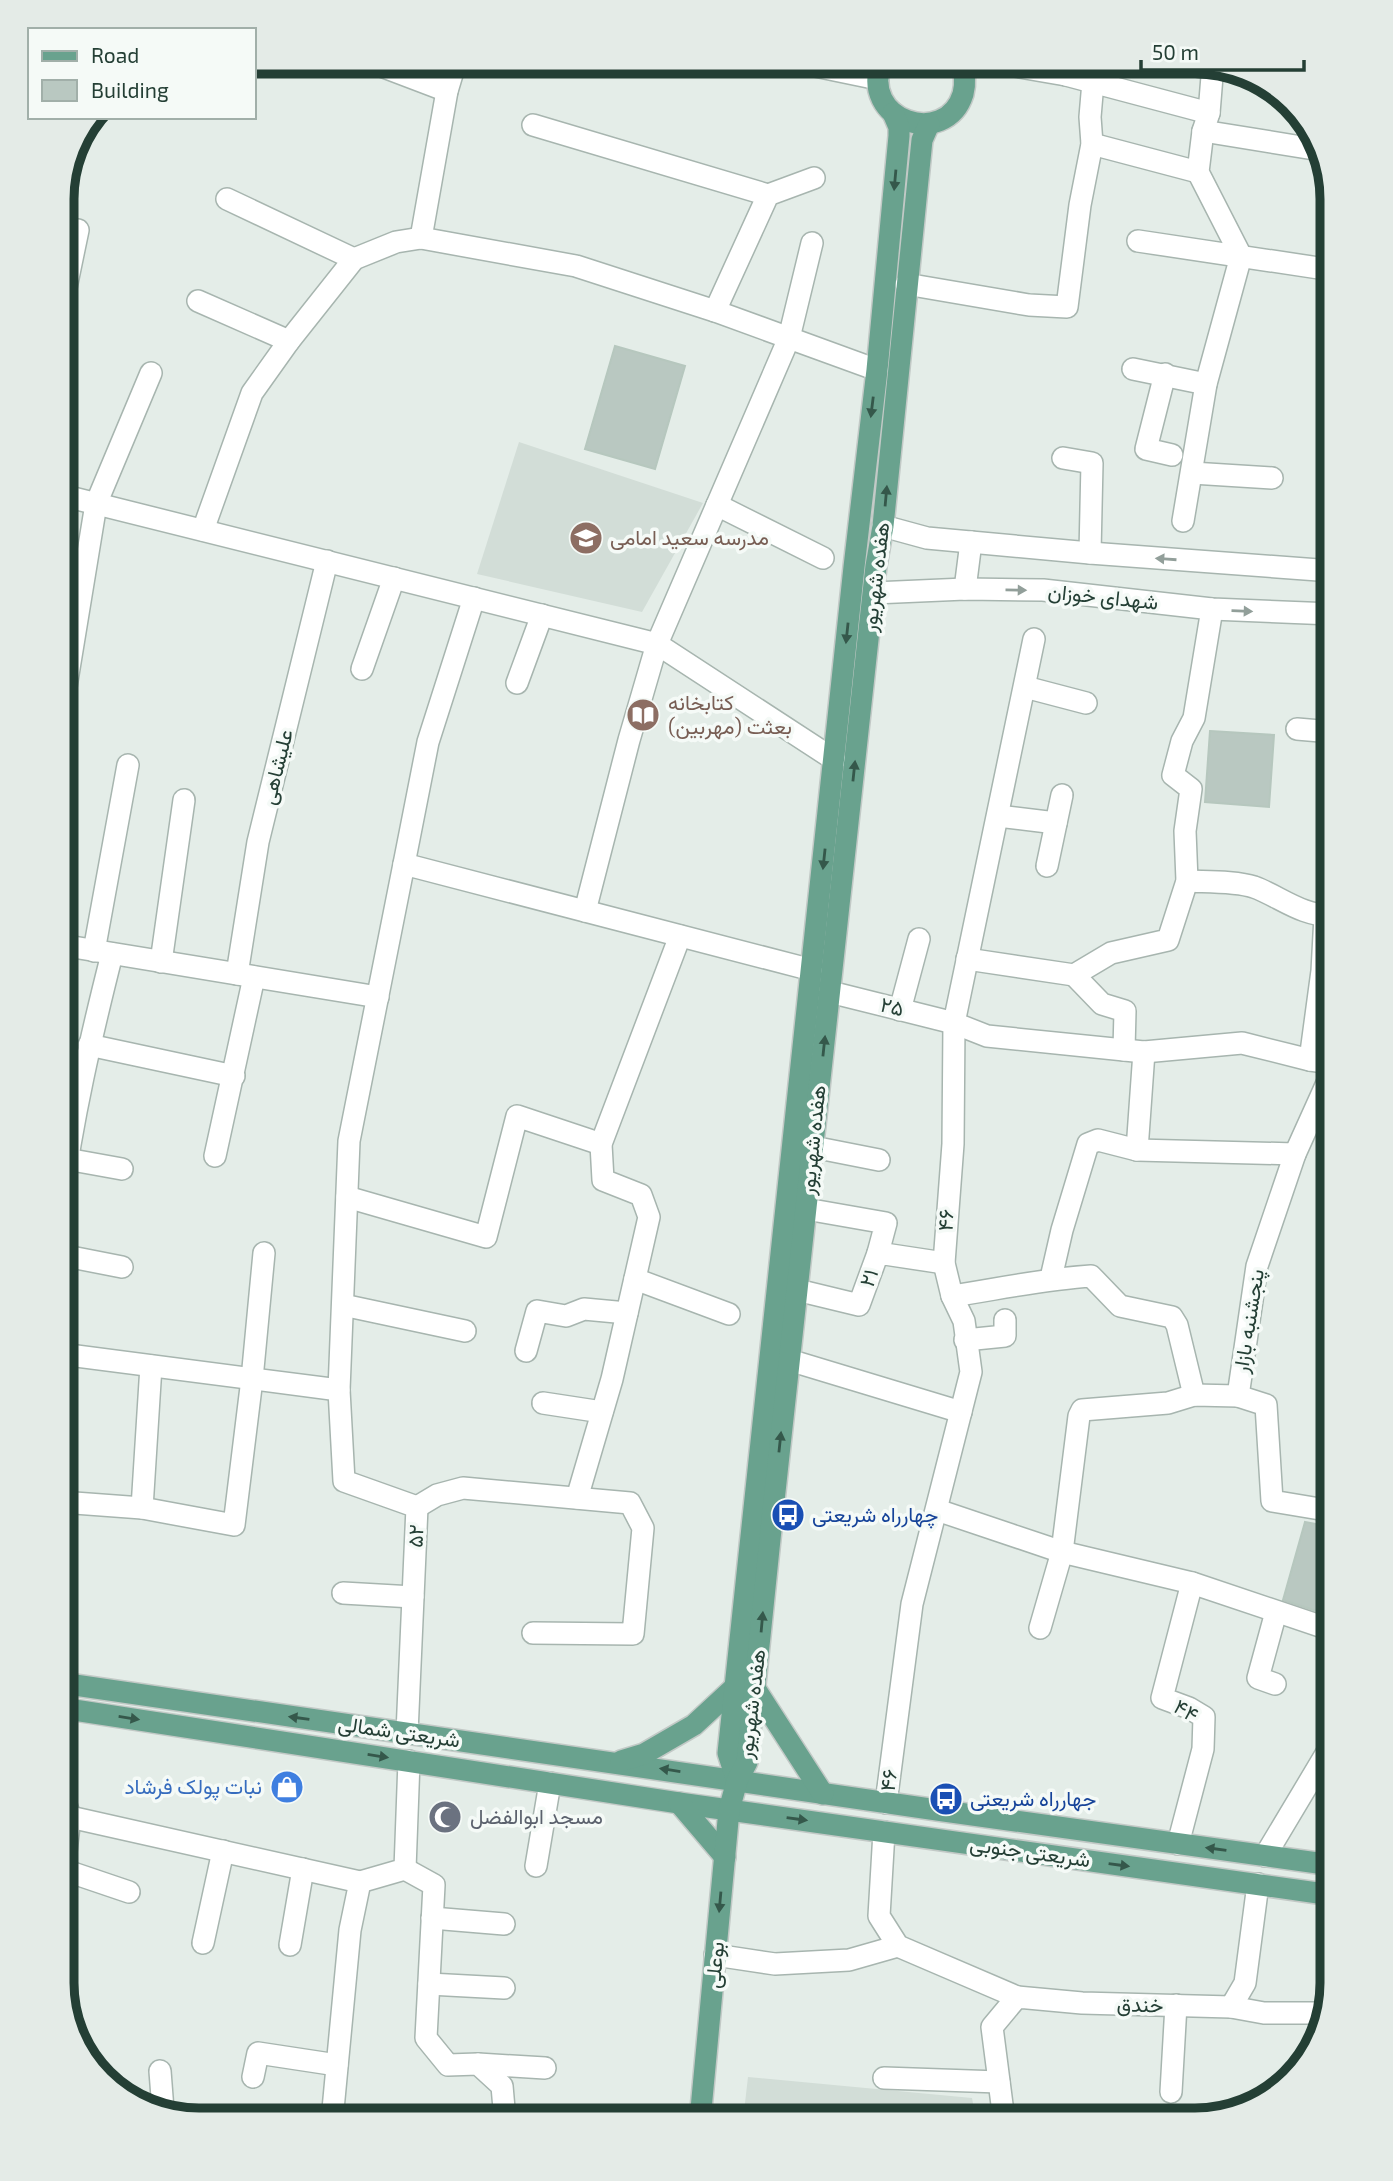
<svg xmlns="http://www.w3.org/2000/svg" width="1393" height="2181" font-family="'Exo 2',Vazirmatn,sans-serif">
<rect width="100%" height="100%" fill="#e4ede8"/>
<g fill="#d2ddd7">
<path d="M519,442L703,503L642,612L477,574Z"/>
<path d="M748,2077L972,2098L976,2120H743Z"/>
</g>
<g fill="#b9c8c1" stroke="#b6c7be" stroke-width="2">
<path d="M615,346L685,366L655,469L585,449Z"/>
<path d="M1210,731L1274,735L1269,807L1205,802Z"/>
<path d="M1305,1522L1332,1527V1616L1283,1600Z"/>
</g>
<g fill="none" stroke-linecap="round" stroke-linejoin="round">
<defs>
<g id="minor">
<path d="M368,61L447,91"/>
<path d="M791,61L878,79"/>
<path d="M992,62L1066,75"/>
<path d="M1069,62L1066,75L1209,113"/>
<path d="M533,125L768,195"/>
<path d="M1203,131L1320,150"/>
<path d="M1092,144L1198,172"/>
<path d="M227,199L354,259"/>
<path d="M421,238L447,91L456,61"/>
<path d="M1138,241L1332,270"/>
<path d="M906,284L1029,305L1067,307L1080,205L1092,144L1090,117L1093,82"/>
<path d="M198,301L289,341"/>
<path d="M62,307L78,230"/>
<path d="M715,311L768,195L814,178"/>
<path d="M1133,369L1206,384"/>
<path d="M1165,374L1146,449L1172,455"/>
<path d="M1063,458L1092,463L1090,553"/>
<path d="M1192,473L1272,478"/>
<path d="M61,495L657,644L835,760"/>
<path d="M717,505L823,558"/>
<path d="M1183,521L1206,384L1241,256L1198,172L1203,131L1209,113L1213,64"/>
<path d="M883,526L927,538L1090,553L1332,571"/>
<path d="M203,530L252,393L289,341L354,259L396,242L421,238L576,266L715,311L877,370"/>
<path d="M965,589L971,542"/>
<path d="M874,593L965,589L1043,590L1212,609L1332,614"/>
<path d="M362,669L394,578"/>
<path d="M517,683L542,615"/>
<path d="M1025,687L1086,703"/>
<path d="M63,705L96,504L151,373"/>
<path d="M1297,729L1332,732"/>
<path d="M998,816L1056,823"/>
<path d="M404,864L428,742L474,598"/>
<path d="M1047,866L1062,795"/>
<path d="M1187,881C1206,882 1236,881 1254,887C1279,896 1303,917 1332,915"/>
<path d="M585,911L629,740L657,644L789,338L812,243"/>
<path d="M61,945L378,997"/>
<path d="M94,951L128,765"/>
<path d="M967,959L1074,975L1111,953L1168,940L1187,881L1185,831L1191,789L1173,775L1182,741L1194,718L1212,609"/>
<path d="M161,962L184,800"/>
<path d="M237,974L258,842L327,561"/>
<path d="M1074,975L1102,1004L1125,1011L1124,1050"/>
<path d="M830,992L954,1023L987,1036L1144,1052L1242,1043L1310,1060L1332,1063"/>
<path d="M900,1010L919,939"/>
<path d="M89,1045L234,1076"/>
<path d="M1310,1060L1322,971L1325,916"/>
<path d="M813,1147L879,1160"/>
<path d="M1137,1150L1144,1052"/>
<path d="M215,1156L254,977"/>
<path d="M61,1158L122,1169"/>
<path d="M347,1197L486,1237L517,1116L601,1144"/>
<path d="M61,1204C72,1119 91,1037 112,954"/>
<path d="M806,1209L886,1223L878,1253"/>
<path d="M61,1255L122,1267"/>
<path d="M1051,1278L1062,1230L1088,1144L1098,1140L1137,1150L1295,1154"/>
<path d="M635,1279L729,1314"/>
<path d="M797,1290L859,1305L878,1253L944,1263"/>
<path d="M952,1296C998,1289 1044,1279 1091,1276L1120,1306L1172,1317L1177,1325L1194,1395"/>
<path d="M343,1305L465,1331"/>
<path d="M965,1340L1005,1336V1320"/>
<path d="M526,1351L537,1311L566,1316L584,1309L627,1313"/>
<path d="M61,1354L339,1390L349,1141L404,864L812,970"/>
<path d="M789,1360L961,1412"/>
<path d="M151,1366L142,1508L234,1525L252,1379L264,1253"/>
<path d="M339,1390L344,1481L417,1507L407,1733"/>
<path d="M543,1403L602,1412"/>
<path d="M577,1498L612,1379L649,1217L641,1195L603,1180L601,1144L680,936"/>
<path d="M61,1502L142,1508"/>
<path d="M417,1507L437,1495L463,1488L630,1503L643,1528L633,1634L533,1633"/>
<path d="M937,1510L1062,1552L1192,1583L1332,1630"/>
<path d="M1332,1511L1272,1501L1266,1405L1238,1396L1257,1266L1295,1154L1332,1072"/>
<path d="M343,1593L413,1597"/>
<path d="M1040,1628L1062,1552L1079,1416L1082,1410L1168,1403L1194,1395L1238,1396"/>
<path d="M1275,1684L1258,1678L1276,1612"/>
<path d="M886,1803L912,1604L971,1372L964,1321L952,1296L944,1263L953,1144L954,1023L1034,639"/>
<path d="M70,1817L360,1882"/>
<path d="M884,1832L879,1916L898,1946L1017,1997"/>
<path d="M1178,1844L1203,1749L1204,1717L1189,1708L1162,1698L1192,1583"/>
<path d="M1265,1856L1332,1744"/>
<path d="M536,1866L550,1783"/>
<path d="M405,1869L434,1885L426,2038L448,2065L478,2064L502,2086L505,2120"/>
<path d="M64,1870L129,1892"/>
<path d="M61,1894L70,1817L61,1789"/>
<path d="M432,1918L504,1924"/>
<path d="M203,1943L223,1851"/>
<path d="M290,1945L303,1869"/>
<path d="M715,1955L775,1964L849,1960L898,1946"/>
<path d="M429,1984L504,1988"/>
<path d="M1231,2007L1264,2013H1323"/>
<path d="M478,2064L545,2068"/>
<path d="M160,2071L163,2110"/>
<path d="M253,2077L258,2053L337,2065"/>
<path d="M884,2078L999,2082"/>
<path d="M1171,2092L1176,2005"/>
<path d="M332,2120L350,1930L360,1882L405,1869L409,1761"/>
<path d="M1004,2120L992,2027L1017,1997L1082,2003L1231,2007L1245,1983L1258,1884"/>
</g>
<g id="major">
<path d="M882,61C858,121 946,149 963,94C966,82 965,72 961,61"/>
<path d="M61,1683L944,1811L1332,1865"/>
<path d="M756,1690L823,1794"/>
<path d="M61,1708L679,1803L1332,1895"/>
<path d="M621,1761L644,1754L694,1725L735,1687"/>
<path d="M737,1781L728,1753L854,567L877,370L899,136V127L893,113"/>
<path d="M679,1803L725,1857"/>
<path d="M700,2120L729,1810L737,1781L747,1762L773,1510L876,566L883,526L922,140L929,124"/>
</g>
</defs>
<use href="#minor" stroke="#a7b5af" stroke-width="24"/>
<use href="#major" stroke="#c2c9c6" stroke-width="24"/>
<use href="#minor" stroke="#fff" stroke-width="21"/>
<use href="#major" stroke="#69a28e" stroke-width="21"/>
</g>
<defs><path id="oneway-solid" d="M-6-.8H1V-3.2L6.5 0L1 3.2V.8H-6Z" transform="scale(1.75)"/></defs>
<g fill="#35584b">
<use href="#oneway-solid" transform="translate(895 180) rotate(95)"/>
<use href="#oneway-solid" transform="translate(872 407) rotate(97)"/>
<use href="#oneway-solid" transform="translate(886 496) rotate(-85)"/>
<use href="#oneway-solid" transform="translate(847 633) rotate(96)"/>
<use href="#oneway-solid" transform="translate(854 771) rotate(-84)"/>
<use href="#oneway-solid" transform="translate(824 859) rotate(96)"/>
<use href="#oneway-solid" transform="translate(824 1046) rotate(-84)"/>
<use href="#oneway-solid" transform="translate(780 1442) rotate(-84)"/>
<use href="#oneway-solid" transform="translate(762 1622) rotate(-85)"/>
<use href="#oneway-solid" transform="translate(129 1718) rotate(9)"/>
<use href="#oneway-solid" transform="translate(299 1718) rotate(-172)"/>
<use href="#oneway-solid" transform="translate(378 1756) rotate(9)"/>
<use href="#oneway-solid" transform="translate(670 1770) rotate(-171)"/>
<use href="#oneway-solid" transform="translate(797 1819) rotate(8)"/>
<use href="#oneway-solid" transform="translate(1216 1849) rotate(-172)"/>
<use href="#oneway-solid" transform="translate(1119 1865) rotate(8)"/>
<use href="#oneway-solid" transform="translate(720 1902) rotate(95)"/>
</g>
<g fill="#929f9a">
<use href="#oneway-solid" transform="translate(1166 559) rotate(-176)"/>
<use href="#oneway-solid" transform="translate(1016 590) rotate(1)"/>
<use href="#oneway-solid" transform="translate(1242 611) rotate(2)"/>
</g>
<defs>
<symbol id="school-disc" viewBox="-11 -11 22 22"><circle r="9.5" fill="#8d6e63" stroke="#f5faf7"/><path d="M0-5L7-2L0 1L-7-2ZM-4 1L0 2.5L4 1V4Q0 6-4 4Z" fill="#fff"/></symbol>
<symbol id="library-disc" viewBox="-11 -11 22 22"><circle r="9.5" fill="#8d6e63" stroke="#f5faf7"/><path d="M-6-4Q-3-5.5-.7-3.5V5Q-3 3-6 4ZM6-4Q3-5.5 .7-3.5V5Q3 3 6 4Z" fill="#fff"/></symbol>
<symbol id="bus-disc" viewBox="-11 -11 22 22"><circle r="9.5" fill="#1a4fb4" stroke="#f5faf7"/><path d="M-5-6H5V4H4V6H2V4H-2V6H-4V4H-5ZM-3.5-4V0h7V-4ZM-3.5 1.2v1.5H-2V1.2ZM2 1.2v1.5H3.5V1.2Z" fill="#fff"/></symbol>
<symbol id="shop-disc" viewBox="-11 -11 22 22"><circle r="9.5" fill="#3f7fe0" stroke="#f5faf7"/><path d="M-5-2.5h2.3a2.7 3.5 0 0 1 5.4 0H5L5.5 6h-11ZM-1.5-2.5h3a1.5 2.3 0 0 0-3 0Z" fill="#fff"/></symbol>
<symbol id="mosque-disc" viewBox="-11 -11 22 22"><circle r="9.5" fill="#6b7280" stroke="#f5faf7"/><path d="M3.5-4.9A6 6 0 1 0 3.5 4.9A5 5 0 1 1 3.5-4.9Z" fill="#fff"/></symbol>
</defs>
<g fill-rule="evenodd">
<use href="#school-disc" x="567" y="519" width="38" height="38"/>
<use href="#library-disc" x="624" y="696" width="38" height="38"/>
<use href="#bus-disc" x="769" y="1496" width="38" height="38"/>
<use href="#shop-disc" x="268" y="1768" width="38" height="38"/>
<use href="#bus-disc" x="927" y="1780" width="38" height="38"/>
<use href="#mosque-disc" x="426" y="1798" width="38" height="38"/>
</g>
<g text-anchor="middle" stroke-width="7" stroke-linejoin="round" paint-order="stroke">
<g font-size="21" fill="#785e54" stroke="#f5faf7" text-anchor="start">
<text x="610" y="545">مدرسه سعید امامی</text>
<text x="668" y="710">کتابخانه<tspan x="668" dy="24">بعثت (مهربین)</tspan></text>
</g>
<g font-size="21" fill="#243f35" stroke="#f5faf7">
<text transform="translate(876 577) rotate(-83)" y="7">هفده شهریور</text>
<text transform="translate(1103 597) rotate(6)" y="7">شهدای خوزان</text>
<text transform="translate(277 767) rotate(-76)" y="7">علیشاهی</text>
<text transform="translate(892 1007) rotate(14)" y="7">۲۵</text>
<text transform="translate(813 1140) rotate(-84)" y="7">هفده شهریور</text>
<text transform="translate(946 1220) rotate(-87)" y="7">۴۶</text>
<text transform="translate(869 1278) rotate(-70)" y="7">۲۱</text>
<text transform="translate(1249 1321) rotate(-81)" y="7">پنجشنبه بازار</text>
<text transform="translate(416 1536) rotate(-87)" y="7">۵۲</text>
<text transform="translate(752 1704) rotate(-83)" y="7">هفده شهریور</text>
<text transform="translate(1186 1711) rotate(31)" y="7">۴۴</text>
<text transform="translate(399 1732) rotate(8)" y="7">شریعتی شمالی</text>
<text transform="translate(889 1780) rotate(-83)" y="7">۴۶</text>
<text transform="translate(1030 1852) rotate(8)" y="7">شریعتی جنوبی</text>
<text transform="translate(715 1965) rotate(-85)" y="7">بوعلی</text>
<text transform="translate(1140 2005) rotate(1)" y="7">خندق</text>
</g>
<g font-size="21" fill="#164399" stroke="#f5faf7" text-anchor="start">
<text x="812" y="1522">چهارراه شریعتی</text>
<text x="970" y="1806">جهارراه شریعتی</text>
</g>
<g font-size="21" fill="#366cbe" stroke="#f5faf7" text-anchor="end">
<text x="262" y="1794">نبات پولک فرشاد</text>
</g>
<g font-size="21" fill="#5b616d" stroke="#f5faf7" text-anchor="start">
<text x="470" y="1824">مسجد ابوالفضل</text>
</g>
</g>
<path d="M0 0H1393V2181H0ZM199 74H1195A125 125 0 0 1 1320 199V1983A125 125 0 0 1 1195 2108H199A125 125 0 0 1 74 1983V199A125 125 0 0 1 199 74Z" fill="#e4ebe7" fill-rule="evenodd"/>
<path fill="none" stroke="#243f35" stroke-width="9" d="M199 74H1195A125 125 0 0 1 1320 199V1983A125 125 0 0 1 1195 2108H199A125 125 0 0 1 74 1983V199A125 125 0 0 1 199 74Z"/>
<rect x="28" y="28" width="228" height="91" fill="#f5faf7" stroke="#a1afa9" stroke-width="2"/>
<rect x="42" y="51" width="35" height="10" fill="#69a28e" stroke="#a1afa9" stroke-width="2"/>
<text x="91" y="63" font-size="21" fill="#243f35">Road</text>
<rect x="42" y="80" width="35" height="21" fill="#b9c8c1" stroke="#a1afa9" stroke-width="2"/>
<text x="91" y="98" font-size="21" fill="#243f35">Building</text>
<path d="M1141 60v10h163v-10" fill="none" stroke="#243f35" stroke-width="3.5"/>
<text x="1152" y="60" font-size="21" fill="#243f35" stroke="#f5faf7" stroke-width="5" paint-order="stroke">50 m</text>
</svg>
